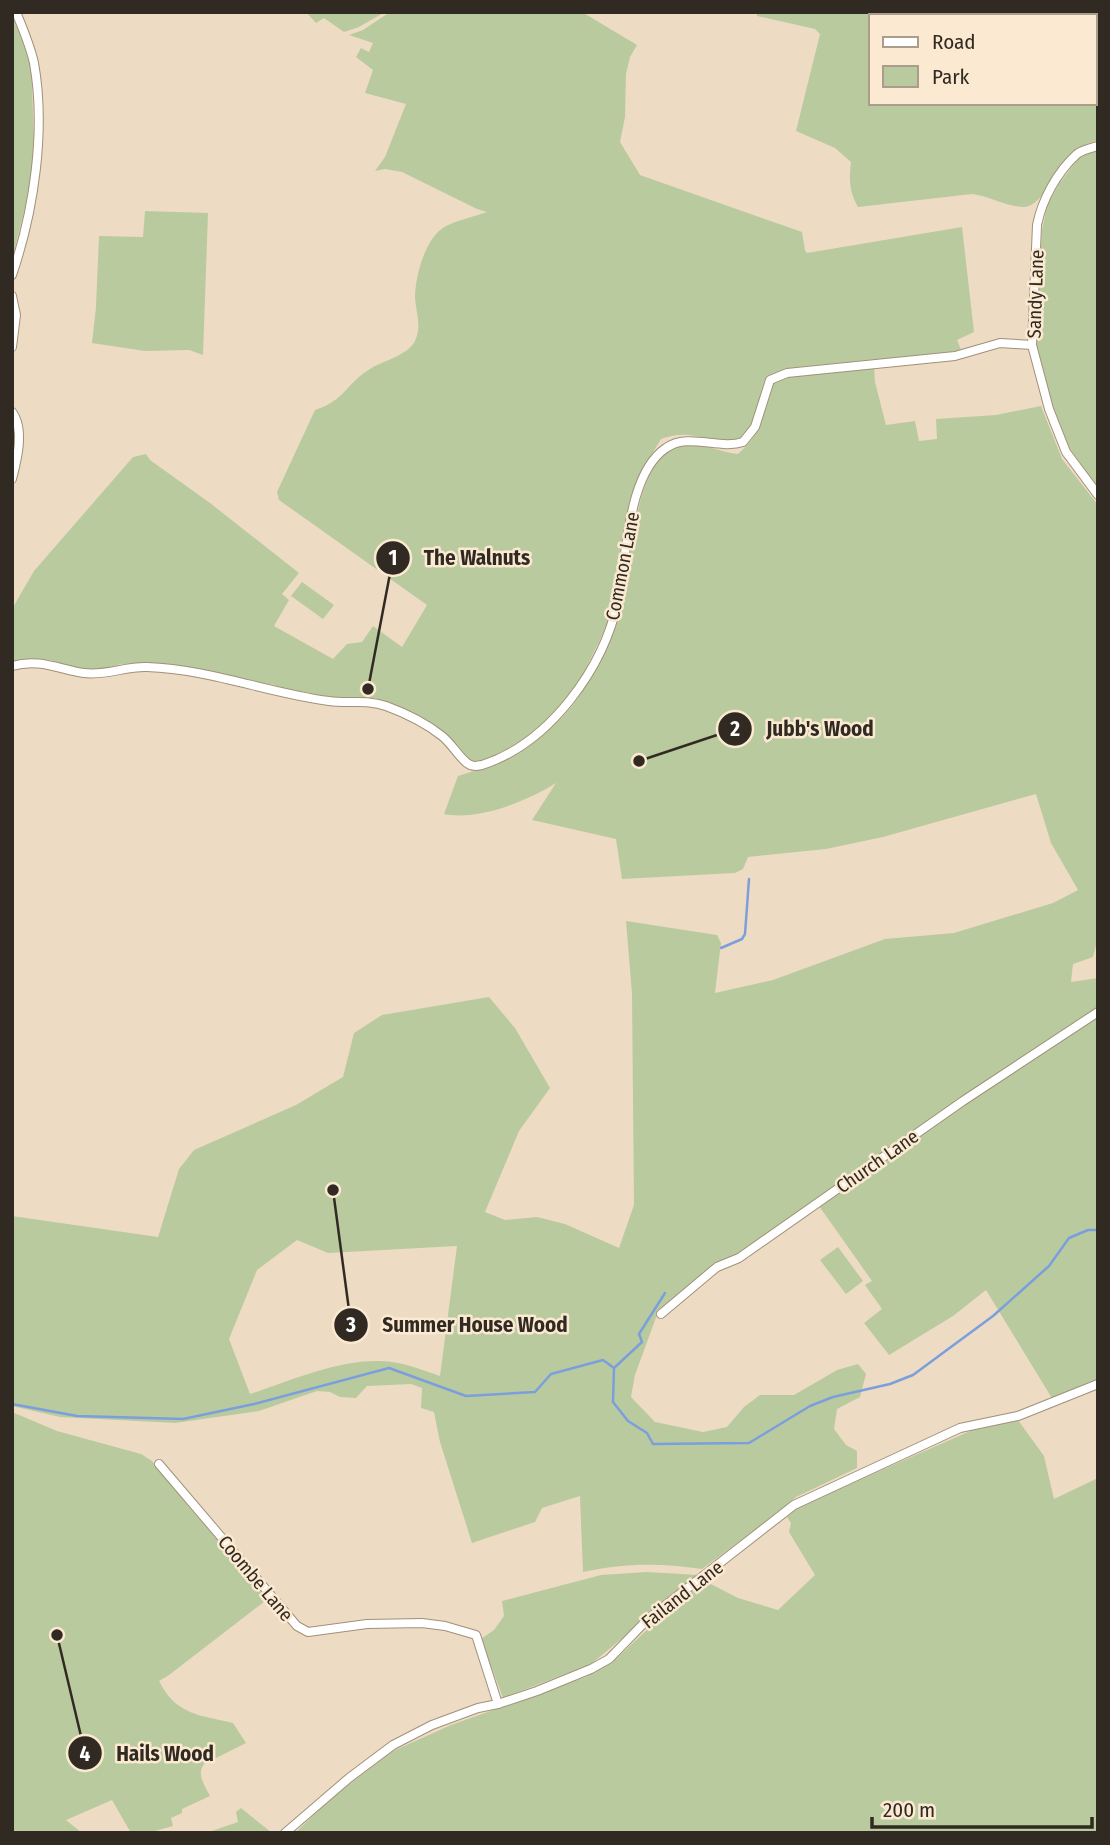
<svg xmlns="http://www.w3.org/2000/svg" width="1110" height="1845" font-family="'Fira Sans Condensed',sans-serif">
<rect width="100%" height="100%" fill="#eedbc4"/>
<g fill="#b9cb9e" fill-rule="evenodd">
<path d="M306,12H385L359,27L344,32L324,18L316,23Z"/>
<path d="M390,12H582L637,45L630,57L626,74L625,117L620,142L640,175L802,232L805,250L807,253L962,227L974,332L957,340L961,350L949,352L789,368L765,379C759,395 757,414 750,428C737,451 708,437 688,435C678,434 670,436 661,439L639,476L630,500L617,565L614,601L606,627L581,679L562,706L523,741L482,761L470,762L447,736L432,725L376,698H323L275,688V685L167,666L121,664L98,670H80L50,660L33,659L12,663V609L34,571L133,457L146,454L150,460L210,503L299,573L282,594L289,600L274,626L333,659L347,644L362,642L373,626L402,647L427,605L279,500L277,492L315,410C346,400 346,383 370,369C384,360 407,356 415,341C422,326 416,313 415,298C415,277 425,237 446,226C458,220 473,217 487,212L477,209L402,172L385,169L375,171L385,157L406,104L365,93L373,70L356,57L361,48L369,52L373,43L349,35L363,30Z"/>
<path d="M757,12H1098V140C1092,142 1083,145 1078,149C1061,162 1043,207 1024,207C1006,207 990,196 972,194L858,207C849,191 849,180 851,162L835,148L796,131L820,34L815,29L757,16ZM870,16H1094V103H870Z"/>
<path d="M12,13L24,39L31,62L35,167L12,260Z"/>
<path d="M1093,151H1098V488L1068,446L1052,408L1036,344L1042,230L1047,206L1059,184L1078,159Z"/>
<path d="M145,211L208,213L203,355L189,350L145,351L92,343L96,307L99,236L143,237Z"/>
<path d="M874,367L875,382L886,425L915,421L919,441L937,439L936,419L996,415L1041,406L1062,459L1098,505V938L1093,957L1073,964L1071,982L1098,978V1008L907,1135L658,1312L635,1375L631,1397L655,1422L703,1432L727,1427L744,1407L760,1395H794L837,1370L858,1364L866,1374L860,1397L837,1409L834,1429L846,1445L857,1451V1468L796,1497L783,1509L702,1569C659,1563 626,1563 583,1572L580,1496L542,1508L535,1522L472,1543L440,1442L434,1412L421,1408L422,1388L411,1384L367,1386L356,1398L340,1397L330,1392L317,1391L259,1411L175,1423L60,1417L12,1406V1216L158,1237L179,1169L194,1150L296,1105L343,1077L354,1033L382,1015L489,997L515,1028L550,1088L519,1131L485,1212L505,1220L537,1217L565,1224L619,1248L634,1205L632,994L626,921L717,935L721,943L715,993L773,980L885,939L954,933L1053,903L1078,890L1051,843L1036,794L883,837L826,849L748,857L743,869L735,873L622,879L616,839L532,820L556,783C527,801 479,821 444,814L458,776C505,762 552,737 580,695C587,685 592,673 598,662C606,647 615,631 620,614C632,573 631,466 675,447C694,439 719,452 738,454C766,429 761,413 774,382L798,375ZM297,1240L328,1253L457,1246L440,1376C420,1369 398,1360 377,1361C334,1361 290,1381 250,1394L229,1339L257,1270Z"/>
<path d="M302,582L334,605L323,619L291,596Z"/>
<path d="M1098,1017V1380L1053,1400L986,1290L953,1316L889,1355L864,1323L882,1309L865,1285L872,1281L819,1206L950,1113Z"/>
<path d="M838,1247L863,1281L846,1294L820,1260Z"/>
<path d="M12,1412L57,1431L141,1454L152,1461L190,1508L269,1598L169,1675L159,1681C176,1715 199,1715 233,1723L246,1743L204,1764C196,1774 205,1786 210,1796L182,1809V1813L171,1818L173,1826L155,1831L131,1833L112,1800L66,1820L82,1833H12Z"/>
<path d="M1018,1420L1044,1456L1054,1499L1098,1478V1833H295L331,1798L393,1751L451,1725L586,1677L614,1661L673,1605L705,1581L738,1598L778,1610L815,1575L789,1532L791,1523L787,1517L800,1506L977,1428Z"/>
<path d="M647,1572L699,1575L591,1664L503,1698L481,1639L494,1630L504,1616L502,1601L601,1575Z"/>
<path d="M241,1808L272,1833H206L238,1822L236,1812Z"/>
</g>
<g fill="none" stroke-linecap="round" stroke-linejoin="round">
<g stroke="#7b9fdd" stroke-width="2.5">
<path d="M721,948L742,939L745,934L749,879"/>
<path d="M614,1368L642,1342L639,1334L665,1293"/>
<path d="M12,1404L77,1416L183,1419L254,1404L389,1368L466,1396L535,1392L551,1374L603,1360L614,1368L613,1402L628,1421L647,1433L653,1444L749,1443L810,1406L833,1397L890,1384L913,1375L993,1316L1049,1266L1069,1238L1088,1230H1098"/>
</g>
<defs>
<g id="minor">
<path d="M1098,146C1091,148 1082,150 1077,154C1057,172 1042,200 1037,225L1032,345L1049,409L1066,452L1098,495"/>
<path d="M12,275C34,211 46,130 34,63C30,45 23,29 16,12"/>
<path d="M12,296L16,315L12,347"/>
<path d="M12,412C25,429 17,460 12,479"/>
<path d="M12,666C39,658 58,669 84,673C106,676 126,666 147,667C209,669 268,693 329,701C349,704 367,699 386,706C405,713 427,724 442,736C452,744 458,756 467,763C472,767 477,766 482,765C550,743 604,668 618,600C627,557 627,474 666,448C688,432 719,450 743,442L755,427L770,380L787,373L955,356L1000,343L1032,345"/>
<path d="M661,1314L717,1267L739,1258L963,1101L1098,1012"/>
<path d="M159,1464L297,1626L308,1632L367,1624L422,1623L445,1626L476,1635L498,1704"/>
<path d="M285,1833L349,1778L393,1745L432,1725L478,1708L498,1704L537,1691L591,1669L609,1659L648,1619L794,1505L960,1428L1018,1416L1098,1384"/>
</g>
</defs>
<use href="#minor" stroke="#a1907a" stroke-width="10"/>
<use href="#minor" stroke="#fff" stroke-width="8"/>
</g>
<g text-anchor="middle" stroke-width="5" stroke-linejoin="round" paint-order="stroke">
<g font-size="19" fill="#312a22" stroke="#fbe9d1">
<text transform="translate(1035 294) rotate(-88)" y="7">Sandy Lane</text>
<text transform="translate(622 566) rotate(-79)" y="7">Common Lane</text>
<text transform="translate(877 1161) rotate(-35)" y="7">Church Lane</text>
<text transform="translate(256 1578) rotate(50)" y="7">Coombe Lane</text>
<text transform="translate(682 1594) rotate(-38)" y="7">Failand Lane</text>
</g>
</g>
<path fill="none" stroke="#312a22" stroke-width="2.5" d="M368 689L393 558M639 761L735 729M333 1190L351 1325M57 1635L85 1753"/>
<g fill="#312a22" stroke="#fbe9d1" stroke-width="2.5">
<circle cx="368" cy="689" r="7"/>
<circle cx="639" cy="761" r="7"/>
<circle cx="333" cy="1190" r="7"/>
<circle cx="57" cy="1635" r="7"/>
<circle cx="393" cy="558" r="18"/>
<circle cx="735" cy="729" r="18"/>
<circle cx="351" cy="1325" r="18"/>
<circle cx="85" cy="1753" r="18"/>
</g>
<g font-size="21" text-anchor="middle" font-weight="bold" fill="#fff">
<text x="393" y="565">1</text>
<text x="735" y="736">2</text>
<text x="351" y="1332">3</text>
<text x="85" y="1761">4</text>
</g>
<g font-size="21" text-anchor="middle" font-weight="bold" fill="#312a22" stroke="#fbe9d1" stroke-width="5" stroke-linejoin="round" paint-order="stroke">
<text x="477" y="565">The Walnuts</text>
<text x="820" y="736">Jubb's Wood</text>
<text x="475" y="1332">Summer House Wood</text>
<text x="165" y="1761">Hails Wood</text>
</g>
<rect width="1110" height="1845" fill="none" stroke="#312a22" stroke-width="28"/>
<rect x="869" y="14" width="228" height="91" fill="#fbe9d1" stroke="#aa9d8b" stroke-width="2"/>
<rect x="883" y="37" width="35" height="10" fill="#ffffff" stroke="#aa9d8b" stroke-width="2"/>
<text x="932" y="49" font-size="21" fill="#312a22">Road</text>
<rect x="883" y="66" width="35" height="21" fill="#b9cb9e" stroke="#aa9d8b" stroke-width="2"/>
<text x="932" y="84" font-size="21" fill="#312a22">Park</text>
<path d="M872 1817v10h220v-10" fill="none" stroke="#312a22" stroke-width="3.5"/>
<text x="883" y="1817" font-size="21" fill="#312a22" stroke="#fbe9d1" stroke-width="5" paint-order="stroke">200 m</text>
</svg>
